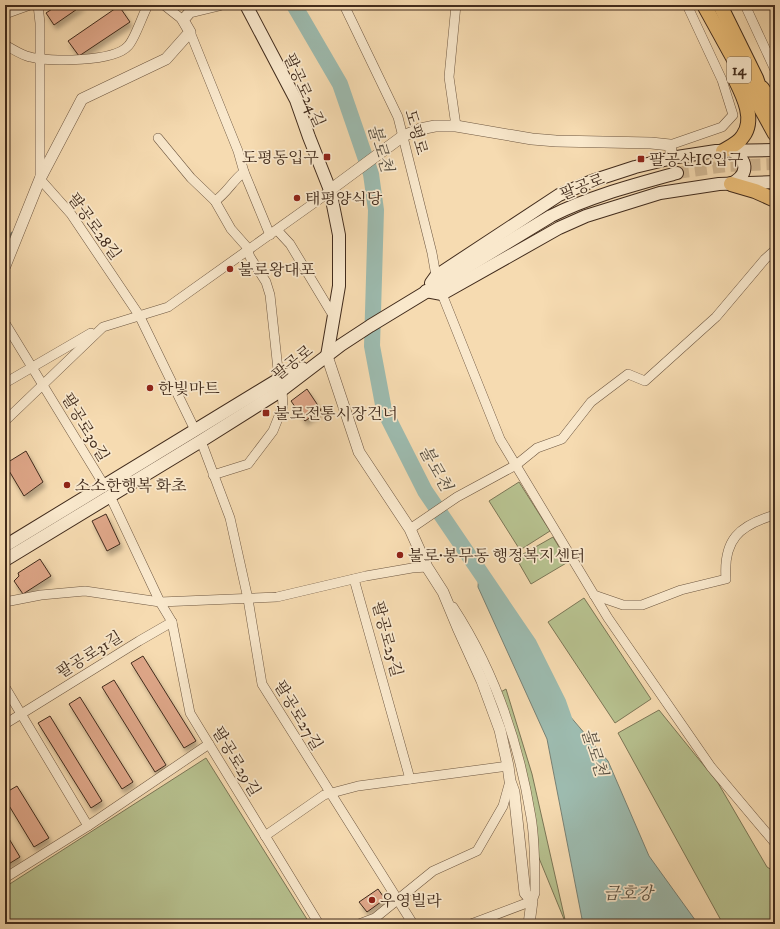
<svg xmlns="http://www.w3.org/2000/svg" width="780" height="929" font-family="'IM FELL DW Pica','Noto Serif KR',serif">
<defs>
<filter id="shadow"><feDropShadow dx="2.5" dy="4.5" stdDeviation="2" flood-color="#0004"/></filter>
</defs>
<rect width="100%" height="100%" fill="#f6dbb1"/>
<filter id="stains"><feTurbulence type="fractalNoise" baseFrequency=".005" numOctaves="4"/><feColorMatrix values="0 0 0 0 .2 0 0 0 0 .09 0 0 0 0 .02 0 0 0 .5 -.17"/></filter>
<radialGradient id="worn" r=".72"><stop offset=".6" stop-color="#630" stop-opacity="0"/><stop offset="1" stop-color="#630" stop-opacity=".3"/></radialGradient>
<g fill="#b7c18f" stroke="#7c7656">
<path d="M519,482L550,531L520,550L489,501Z"/>
<path d="M553,537L568,562L531,584L516,558Z"/>
<path d="M584,598L651,699L615,723L548,622Z"/>
<path d="M506,689L532,774L566,924L532,841L533,815L499,693Z"/>
<path d="M659,710L718,783L767,867L775,872V924H723L618,733Z"/>
<path d="M206,758L310,924H7L5,921V887Z"/>
</g>
<path fill="#9dbbaf" stroke="#788174" d="M479,570L529,644L558,702L608,761L649,856L698,924H583L547,739L478,587Z"/>
<g fill="none" stroke-linecap="round" stroke-linejoin="round">
<path stroke="#788174" stroke-width="2.5" d="M5,248L12,233"/>
<path stroke="#9dbbaf" stroke-width="16" d="M294,5L340,84L371,174L376,210L372,346L384,410L425,491L529,644L558,702L565,722"/>
</g>
<g fill="#dfa789" stroke="#412b1c" filter="url(#shadow)">
<path d="M58,5H83L54,25L46,13Z"/>
<path d="M119,6L130,22L79,56L68,41Z"/>
<path d="M307,389L321,410L305,421L291,401Z"/>
<path d="M26,451L43,482L24,496L5,464Z"/>
<path d="M106,514L120,544L107,551L92,521Z"/>
<path d="M40,559L51,576L23,594L14,581L19,576L18,573Z"/>
<path d="M143,656L196,741L184,748L131,663Z"/>
<path d="M114,680L166,765L155,772L102,687Z"/>
<path d="M80,697L133,782L122,789L69,704Z"/>
<path d="M50,716L102,801L91,808L38,723Z"/>
<path d="M17,786L49,838L34,847L5,799V793Z"/>
<path d="M5,832L20,857L7,865L5,861Z"/>
<path d="M378,889L385,899L367,912L359,902Z"/>
</g>
<g fill="none" stroke-linecap="round" stroke-linejoin="round">
<path stroke="#d2b893" stroke-width="12" stroke-dasharray="12 6" stroke-linecap="butt" d="M677,173L726,166L775,164"/>
<defs>
<g id="minor">
<path d="M38,5L40,23V179L71,214L139,315L195,430"/>
<path d="M164,5L183,20"/>
<path d="M344,5L398,117L432,253L436,276"/>
<path d="M745,5L775,70"/>
<path d="M5,14L30,5"/>
<path d="M190,32L238,151L244,172L270,235"/>
<path d="M5,45C13,49 21,55 30,57C50,62 114,62 128,46C135,39 142,16 148,5"/>
<path d="M456,126L449,77L456,5"/>
<path d="M158,138L191,178L215,201L231,229L246,246L250,257L266,282L270,295L279,379"/>
<path d="M670,145L722,127L733,115L722,80L687,5"/>
<path d="M215,201C227,193 233,180 244,172"/>
<path d="M277,230L290,244L334,317"/>
<path d="M442,294L500,439L608,618L711,767L775,843"/>
<path d="M5,323L104,485"/>
<path d="M5,383L91,333"/>
<path d="M5,421L103,327L168,307L321,198L330,190"/>
<path d="M201,441L230,518L248,599L262,684L413,924"/>
<path d="M213,475L248,464L273,431L283,406L282,390"/>
<path d="M110,496L160,602L172,622L190,713L319,924"/>
<path d="M410,529L457,497L516,465L537,448L562,439L591,402L628,374L645,381L716,317L765,259L775,250"/>
<path d="M354,579L410,779"/>
<path d="M594,595L623,605H642L681,590L726,579C723,540 739,525 775,515"/>
<path d="M5,602L41,595L85,591L160,602L277,597L366,576L412,568L427,567"/>
<path d="M453,607C494,670 519,743 531,817C535,839 535,869 535,893L532,901L471,924"/>
<path d="M5,687L88,826"/>
<path d="M5,724L139,641L172,622"/>
<path d="M265,836L324,795L358,786L508,766"/>
<path d="M5,878L88,826L209,744"/>
<path d="M359,924L375,918L433,871L477,851L503,806L510,781"/>
</g>
<g id="tertiary">
<path d="M330,190L403,136L420,129L435,126H456L532,139L556,141L651,143L670,145L672,158"/>
<path d="M5,266L40,179L82,99L166,59L190,32L183,20L190,12L219,5"/>
<path d="M327,356L359,452L410,529L427,567L443,592L458,628L482,681L500,730L508,766L510,781L514,792L525,893L532,901L529,924"/>
</g>
<g id="secondary">
<path d="M246,5L296,100L309,137L330,190L339,235V286L327,356"/>
<path d="M731,184C748,175 749,162 733,151"/>
<path d="M431,283L436,276L559,195L592,181L635,167L677,157L716,151L775,150"/>
<path d="M426,291L442,294L559,228L586,216L660,193L719,184L775,182"/>
<path d="M5,546L279,379L302,368"/>
<path d="M5,560L201,441L282,390L341,345L370,326L551,216C591,196 634,185 677,173"/>
</g>
<g id="trunk">
<path d="M704,5L775,134"/>
<path d="M720,5L756,78L763,98"/>
<path d="M762,88L775,108"/>
<path d="M723,151C730,147 739,143 743,136C755,120 744,97 736,81"/>
<path d="M731,184L755,191L775,200"/>
</g>
</defs>
<use href="#minor" stroke="#6e5741" stroke-width="10"/>
<use href="#tertiary" stroke="#6e5741" stroke-width="12"/>
<use href="#secondary" stroke="#412b1c" stroke-width="14"/>
<use href="#trunk" stroke="#412b1c" stroke-width="16"/>
<use href="#minor" stroke="#f9e8cc" stroke-width="9"/>
<use href="#tertiary" stroke="#f9e8cc" stroke-width="11"/>
<use href="#secondary" stroke="#f9e8cc" stroke-width="12"/>
<use href="#trunk" stroke="#ebbe78" stroke-width="14"/>
</g>
<g fill="#8f2418" stroke="#f9e8cc" stroke-width="1.5">
<rect x="323" y="153" width="8" height="8" rx="2"/>
<rect x="637" y="155" width="8" height="8" rx="2"/>
<circle cx="297" cy="198" r="4"/>
<circle cx="230" cy="269" r="4"/>
<circle cx="150" cy="388" r="4"/>
<rect x="262" y="409" width="8" height="8" rx="2"/>
<circle cx="67" cy="485" r="4"/>
<circle cx="400" cy="555" r="4"/>
<circle cx="372" cy="900" r="4"/>
</g>
<g text-anchor="middle" stroke-width="3.5" stroke-linejoin="round" paint-order="stroke">
<rect fill="#f9e8cc" stroke="#786451" stroke-width="1" x="727" y="57" width="24" height="26" rx="3"/>
<g font-size="15" font-weight="bold" fill="#412b1c">
<text x="739" y="75">14</text>
</g>
<g font-size="16" fill="#412b1c" stroke="#f9e8cc">
<text transform="translate(305 90) rotate(66)" y="6">팔공로24길</text>
<text transform="translate(417 132) rotate(74)" y="6">도평로</text>
<text transform="translate(582 186) rotate(-21)" y="6">팔공로</text>
<text transform="translate(95 226) rotate(54)" y="6">팔공로28길</text>
<text transform="translate(292 362) rotate(-38)" y="6">팔공로</text>
<text transform="translate(86 427) rotate(59)" y="6">팔공로30길</text>
<text transform="translate(388 639) rotate(75)" y="6">팔공로25길</text>
<text transform="translate(89 654) rotate(-32)" y="6">팔공로31길</text>
<text transform="translate(299 715) rotate(59)" y="6">팔공로27길</text>
<text transform="translate(237 761) rotate(59)" y="6">팔공로29길</text>
</g>
<g font-size="16" fill="#412b1c" stroke="#f9e8cc" text-anchor="start">
<text x="319" y="163" text-anchor="end">도평동입구</text>
<text x="649" y="165">팔공산IC입구</text>
<text x="305" y="204">태평양식당</text>
<text x="238" y="275">불로왕대포</text>
<text x="158" y="394">한빛마트</text>
<text x="274" y="419">불로전통시장건너</text>
<text x="75" y="491">소소한행복 화초</text>
<text x="408" y="561">불로·봉무동 행정복지센터</text>
<text x="380" y="906">우영빌라</text>
</g>
<g font-size="17" font-style="italic" fill="#584f41" stroke="#f9e8cc">
<text transform="translate(381 148) rotate(73)" y="6">불로천</text>
<text transform="translate(436 468) rotate(61)" y="6">불로천</text>
<text transform="translate(595 752) rotate(72)" y="6">불로천</text>
<text x="628" y="899">금호강</text>
</g>
</g>
<rect width="780" height="929" fill="none" stroke="#f6dbb1" stroke-width="20"/>
<rect x="6" y="6" width="768" height="917" fill="none" stroke="#412b1c" stroke-width="2"/>
<rect x="10" y="10" width="760" height="909" fill="none" stroke="#412b1c"/>
<rect width="100%" height="100%" filter="url(#stains)"/>
<rect width="100%" height="100%" fill="url(#worn)"/>
</svg>
